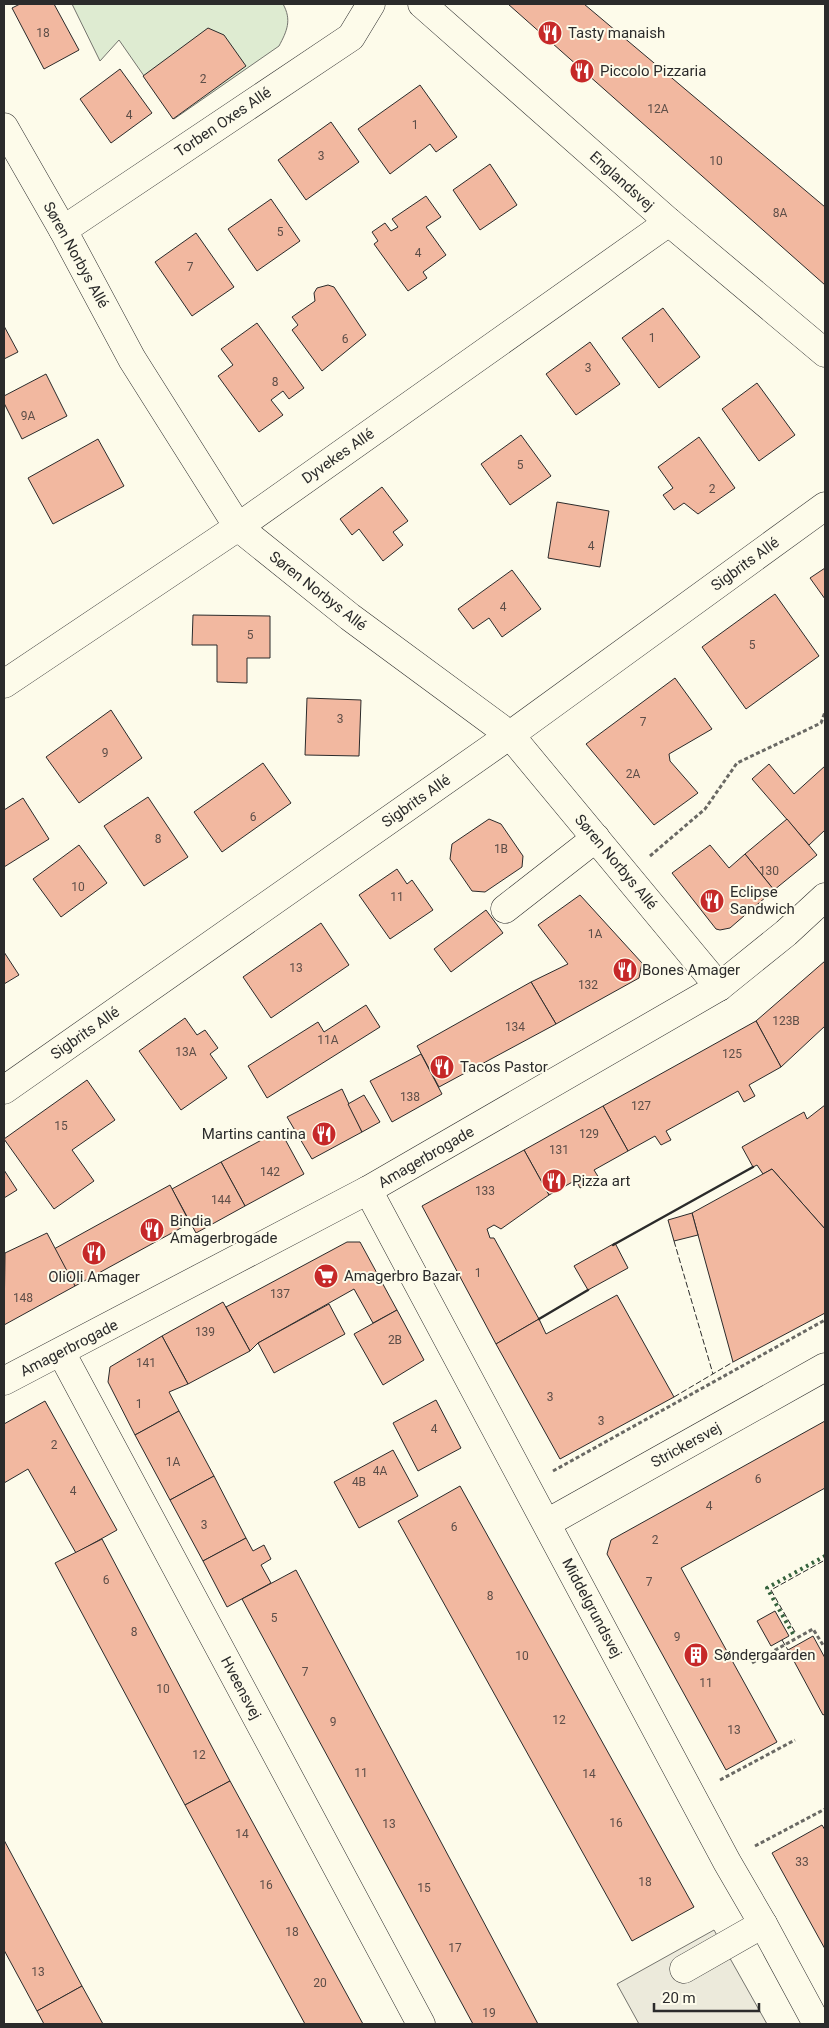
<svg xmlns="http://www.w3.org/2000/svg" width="829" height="2028" font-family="Roboto,sans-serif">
<rect width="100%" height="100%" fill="#fdfbea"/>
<path fill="#deebd1" stroke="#74746e" d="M72,4H283C292,20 287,31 279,46L174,119L119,40L100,61Z"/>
<path fill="#eceadb" stroke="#74746e" d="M714,1930L767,2024H639L617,1984Z"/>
<g fill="#f2b8a0" stroke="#2b2b2b">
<path d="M20,4H54L79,50L44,69L12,8Z"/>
<path d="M508,4H584L825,207V285Z"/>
<path d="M208,28L224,35L246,66L173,119L143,76Z"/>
<path d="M120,69L152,113L111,143L80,99Z"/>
<path d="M420,85L457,137L436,152L430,144L390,174L358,129Z"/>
<path d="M331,122L359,162L306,200L278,160Z"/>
<path d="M490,164L517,205L480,230L453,190Z"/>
<path d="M426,196L441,217L426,227L446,255L423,272L427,278L408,291L374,244L378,241L372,232L385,223L391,231L398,227L392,219Z"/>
<path d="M271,199L300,241L257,271L228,229Z"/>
<path d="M196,233L234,287L192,316L155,262Z"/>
<path d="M328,285L334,287L366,335L322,371L292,330L298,325L292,317L315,301L314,293L317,288Z"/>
<path d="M663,308L700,357L659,388L622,338Z"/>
<path d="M257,323L304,388L289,399L283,391L271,400L283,415L259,432L218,376L233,365L221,349Z"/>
<path d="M4,326L18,352L4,359Z"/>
<path d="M590,342L620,384L576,415L546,374Z"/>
<path d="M46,374L67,416L22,439L4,403V396Z"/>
<path d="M757,383L795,435L759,461L722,409Z"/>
<path d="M521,435L551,476L510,505L481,464Z"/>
<path d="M699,437L735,488L698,514L684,503L674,510L663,495L673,488L658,467Z"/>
<path d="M98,439L124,486L53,524L28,478Z"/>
<path d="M382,487L408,521L393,532L403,545L383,561L359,529L352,535L340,519Z"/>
<path d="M557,502L609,511L600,567L548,558Z"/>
<path d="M825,568V599L810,578Z"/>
<path d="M512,570L541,609L502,637L489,618L473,629L458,609Z"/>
<path d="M775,594L819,656L746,709L702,647Z"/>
<path d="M193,615L270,616V658H247V683L217,682V645H192Z"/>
<path d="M675,678L712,729L669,754L670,761L698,793L654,825L586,744Z"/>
<path d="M307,698L361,700L359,756L305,755Z"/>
<path d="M111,710L142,758L79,803L46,757Z"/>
<path d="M263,763L291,803L222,852L194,812Z"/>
<path d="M769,764L794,794L825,766V830L809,845L752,779Z"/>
<path d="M148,797L188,857L144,886L104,826Z"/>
<path d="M23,798L49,839L4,867V810Z"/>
<path d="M489,819L501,824L523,856L522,867L485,892L472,891L450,859L452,844Z"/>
<path d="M787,819L817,855L774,890L745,854Z"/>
<path d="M79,845L107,883L61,917L33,879Z"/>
<path d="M710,845L729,868L745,854L774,890L730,928L720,930L716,929L672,873Z"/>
<path d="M397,869L407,884L412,880L433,910L390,939L359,895Z"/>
<path d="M580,895L642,963L639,978L556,1024L531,982L568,964L538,925Z"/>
<path d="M486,910L503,933L451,972L434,949Z"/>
<path d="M321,923L349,965L271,1018L243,977Z"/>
<path d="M4,952L19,975L4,984Z"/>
<path d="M825,961V1026L781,1067L756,1021Z"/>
<path d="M531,982L556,1024L439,1087L417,1046Z"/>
<path d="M366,1005L380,1027L267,1098L248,1066L318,1022L324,1032Z"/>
<path d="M185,1018L197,1035L205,1030L218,1048L210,1054L227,1078L181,1110L139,1051Z"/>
<path d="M756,1021L781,1067L749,1085L755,1096L744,1102L738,1091L666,1131L671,1140L661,1145L655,1136L628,1151L603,1106Z"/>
<path d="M421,1054L442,1094L392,1122L370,1081Z"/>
<path d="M87,1080L115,1120L72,1150L94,1181L54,1209L4,1139Z"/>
<path d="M342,1089L362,1132L312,1159L287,1117Z"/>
<path d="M364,1095L380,1122L362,1132L348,1104Z"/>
<path d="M825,1105V1229L772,1169L763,1174L757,1165L753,1167L742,1147L804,1112L807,1119Z"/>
<path d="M603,1106L628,1151L594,1170L599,1178L580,1188L576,1180L549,1195L524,1150Z"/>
<path d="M280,1130L304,1174L245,1206L221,1162Z"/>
<path d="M524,1150L549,1195L501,1229L494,1225L487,1229L490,1238H494L539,1319L496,1344L422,1206Z"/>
<path d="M221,1162L245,1206L196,1233L172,1189Z"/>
<path d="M772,1169L825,1229V1313L733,1362L692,1213Z"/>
<path d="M4,1170L17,1190L4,1198Z"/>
<path d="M170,1185L190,1223L75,1286L54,1249Z"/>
<path d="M692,1213L698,1235L674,1241L668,1220Z"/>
<path d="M47,1233L75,1286L4,1325L5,1253Z"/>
<path d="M347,1242H360L397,1310L373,1323L354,1289L258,1343L250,1351L226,1307Z"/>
<path d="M615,1243L628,1268L588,1290L574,1266Z"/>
<path d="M617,1295L674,1397L560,1459L496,1344L539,1319L546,1334Z"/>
<path d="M223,1302L250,1351L188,1384L162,1336Z"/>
<path d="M329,1304L345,1334L274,1373L258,1343Z"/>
<path d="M397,1310L424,1360L383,1385L354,1334Z"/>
<path d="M162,1336L188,1384L169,1392L179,1411L135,1435L108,1382L110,1367Z"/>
<path d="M436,1400L461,1448L418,1471L393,1423Z"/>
<path d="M45,1401L117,1530L76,1553L28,1469L4,1483V1424Z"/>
<path d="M179,1411L214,1476L170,1500L135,1435Z"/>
<path d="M825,1421V1488L681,1568L777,1742L726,1770L607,1554L611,1540Z"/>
<path d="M393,1450L418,1496L359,1528L334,1482Z"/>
<path d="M214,1476L246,1538L203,1561L170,1500Z"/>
<path d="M460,1486L694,1907L632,1941L398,1521Z"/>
<path d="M246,1538L253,1551L264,1545L271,1559L261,1565L271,1583L227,1607L203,1561Z"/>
<path d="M102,1539L230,1781L185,1805L55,1563Z"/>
<path d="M296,1570L538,2024H473L242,1599Z"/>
<path d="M775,1611L789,1636L771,1646L757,1621Z"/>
<path d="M813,1636L825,1658V1714L823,1715L788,1650Z"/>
<path d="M230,1781L363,2024H305L185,1805Z"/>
<path d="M822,1825L825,1830V1949L772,1853Z"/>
<path d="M4,1840L82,1986L37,2011L4,1950Z"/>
<path d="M82,1986L103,2024H44L37,2011Z"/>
</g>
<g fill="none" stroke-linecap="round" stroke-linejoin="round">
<defs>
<g id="minor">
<path d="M422,4L669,222L825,353"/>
<path d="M4,127L63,230L132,359L238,527L350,617L510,735L719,987"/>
<path d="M63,230L351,37L371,4"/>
<path d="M4,684L238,527L669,222"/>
<path d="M505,909L596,838"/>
<path d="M4,1090L510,735L825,506"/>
<path d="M368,1190L727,1862L763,1924L817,2024"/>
<path d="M61,1352L421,2024"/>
<path d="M4,1381L368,1190L719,987L786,933L825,897"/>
<path d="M547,1523L825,1367"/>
<path d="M684,1969L763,1924"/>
</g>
</defs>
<use href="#minor" stroke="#2b2b2b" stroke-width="29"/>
<g stroke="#6a6964" stroke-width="3" stroke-dasharray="4 2.5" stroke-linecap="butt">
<path d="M650,856L705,809L737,763L821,723L825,712"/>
<path d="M553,1471L825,1320"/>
<path d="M752,1663L813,1629L823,1645L825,1644"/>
<path d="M720,1780L795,1740"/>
<path d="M755,1846L825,1809"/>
</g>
<use href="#minor" stroke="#fdfbea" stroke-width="28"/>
<path stroke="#34623c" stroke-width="4" stroke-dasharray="2.5 4" stroke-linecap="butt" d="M793,1634L767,1588L825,1556"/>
<g stroke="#2b2b2b" stroke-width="1" stroke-dasharray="6 2.5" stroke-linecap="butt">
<path d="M674,1241L713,1374"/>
<path d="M674,1397L733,1362"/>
<path d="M795,1632L771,1590L825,1560"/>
<path d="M782,1640L788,1650"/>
</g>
<g stroke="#2b2b2b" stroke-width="2.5">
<path d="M613,1245L753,1167"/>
<path d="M539,1319L588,1290"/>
</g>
</g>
<defs>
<symbol id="restaurant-disc" viewBox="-11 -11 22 22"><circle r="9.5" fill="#c62828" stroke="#fdfbea"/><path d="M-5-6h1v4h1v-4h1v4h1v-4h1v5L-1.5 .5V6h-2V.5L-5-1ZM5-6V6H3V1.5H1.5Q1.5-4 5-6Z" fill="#fff"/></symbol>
<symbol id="supermarket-disc" viewBox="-11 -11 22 22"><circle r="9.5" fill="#c62828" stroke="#fdfbea"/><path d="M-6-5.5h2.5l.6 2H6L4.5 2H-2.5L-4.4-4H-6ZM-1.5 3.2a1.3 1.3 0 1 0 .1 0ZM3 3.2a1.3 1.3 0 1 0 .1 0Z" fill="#fff"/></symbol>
<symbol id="building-disc" viewBox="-11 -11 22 22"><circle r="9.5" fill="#c62828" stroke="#fdfbea"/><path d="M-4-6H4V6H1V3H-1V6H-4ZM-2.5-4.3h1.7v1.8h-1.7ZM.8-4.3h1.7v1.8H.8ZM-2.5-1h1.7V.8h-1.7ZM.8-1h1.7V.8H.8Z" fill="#fff"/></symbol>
</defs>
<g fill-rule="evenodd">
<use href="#restaurant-disc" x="536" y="19" width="28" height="28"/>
<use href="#restaurant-disc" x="568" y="57" width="28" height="28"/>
<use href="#restaurant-disc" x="698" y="887" width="28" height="28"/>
<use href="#restaurant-disc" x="611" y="956" width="28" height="28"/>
<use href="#restaurant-disc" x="428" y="1053" width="28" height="28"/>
<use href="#restaurant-disc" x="310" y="1120" width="28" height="28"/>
<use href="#restaurant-disc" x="540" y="1167" width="28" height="28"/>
<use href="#restaurant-disc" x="138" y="1216" width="28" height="28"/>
<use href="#restaurant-disc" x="80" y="1239" width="28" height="28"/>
<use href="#supermarket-disc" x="312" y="1262" width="28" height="28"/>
<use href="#building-disc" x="682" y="1641" width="28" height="28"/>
</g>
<g text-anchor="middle" stroke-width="4" stroke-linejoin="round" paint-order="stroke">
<g font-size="12" fill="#5d4e48">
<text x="43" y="37">18</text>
<text x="203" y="83">2</text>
<text x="658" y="113">12A</text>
<text x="129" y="119">4</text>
<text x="415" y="129">1</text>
<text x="321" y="160">3</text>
<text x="716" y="165">10</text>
<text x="780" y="217">8A</text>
<text x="280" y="236">5</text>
<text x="418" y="257">4</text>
<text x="190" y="271">7</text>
<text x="652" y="342">1</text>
<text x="345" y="343">6</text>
<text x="588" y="372">3</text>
<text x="275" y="386">8</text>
<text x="28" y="420">9A</text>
<text x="520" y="469">5</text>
<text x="712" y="493">2</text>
<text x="591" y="550">4</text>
<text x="503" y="611">4</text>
<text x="250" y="639">5</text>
<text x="752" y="649">5</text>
<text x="340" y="723">3</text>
<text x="643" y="726">7</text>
<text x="105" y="757">9</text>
<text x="633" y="778">2A</text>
<text x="253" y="821">6</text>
<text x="158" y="843">8</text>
<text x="501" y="853">1B</text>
<text x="769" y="875">130</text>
<text x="78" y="891">10</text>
<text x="397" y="901">11</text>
<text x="595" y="938">1A</text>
<text x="296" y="972">13</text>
<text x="588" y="989">132</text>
<text x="786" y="1025">123B</text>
<text x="515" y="1031">134</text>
<text x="328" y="1044">11A</text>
<text x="186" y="1056">13A</text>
<text x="732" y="1058">125</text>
<text x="410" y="1101">138</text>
<text x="641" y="1110">127</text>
<text x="61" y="1130">15</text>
<text x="589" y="1138">129</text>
<text x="559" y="1154">131</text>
<text x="270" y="1176">142</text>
<text x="485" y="1195">133</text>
<text x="221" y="1204">144</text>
<text x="478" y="1277">1</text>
<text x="280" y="1298">137</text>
<text x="23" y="1302">148</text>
<text x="205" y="1336">139</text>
<text x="395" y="1344">2B</text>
<text x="146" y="1367">141</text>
<text x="550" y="1401">3</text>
<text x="139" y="1408">1</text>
<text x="601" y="1425">3</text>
<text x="434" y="1433">4</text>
<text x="54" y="1449">2</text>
<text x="173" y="1466">1A</text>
<text x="380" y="1475">4A</text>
<text x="758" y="1483">6</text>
<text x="359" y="1486">4B</text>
<text x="73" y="1495">4</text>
<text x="709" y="1510">4</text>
<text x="204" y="1529">3</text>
<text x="454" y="1531">6</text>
<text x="655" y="1544">2</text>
<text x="106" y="1584">6</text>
<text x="649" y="1586">7</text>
<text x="490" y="1600">8</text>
<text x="274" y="1622">5</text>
<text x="134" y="1636">8</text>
<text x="677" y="1641">9</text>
<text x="522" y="1660">10</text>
<text x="305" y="1676">7</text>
<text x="706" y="1687">11</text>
<text x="163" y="1693">10</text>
<text x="559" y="1724">12</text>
<text x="333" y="1726">9</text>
<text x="734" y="1734">13</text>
<text x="199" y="1759">12</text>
<text x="361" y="1777">11</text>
<text x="589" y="1778">14</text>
<text x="616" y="1827">16</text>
<text x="389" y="1828">13</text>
<text x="242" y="1838">14</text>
<text x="802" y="1866">33</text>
<text x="645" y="1886">18</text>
<text x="266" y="1889">16</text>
<text x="424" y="1892">15</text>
<text x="292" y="1936">18</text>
<text x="455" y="1952">17</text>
<text x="38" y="1976">13</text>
<text x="320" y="1987">20</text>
<text x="489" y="2017">19</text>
</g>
<g font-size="15" fill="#2b2b2b" stroke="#fdfbea" text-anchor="start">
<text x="568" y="38">Tasty manaish</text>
<text x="600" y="76">Piccolo Pizzaria</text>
<text x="730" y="897">Eclipse<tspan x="730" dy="17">Sandwich</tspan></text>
<text x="642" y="975">Bones Amager</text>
<text x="460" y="1072">Tacos Pastor</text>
<text x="306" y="1139" text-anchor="end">Martins cantina</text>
<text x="572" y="1186">Pizza art</text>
<text x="170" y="1226">Bindia<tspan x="170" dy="17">Amagerbrogade</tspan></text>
<text x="344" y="1281">Amagerbro Bazar</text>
<text x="94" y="1282" text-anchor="middle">OliOli Amager</text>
<text x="714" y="1660">Søndergaarden</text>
</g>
<g font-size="15" fill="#2b2b2b" stroke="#fdfbea">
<text transform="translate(223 122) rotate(-34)" y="5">Torben Oxes Allé</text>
<text transform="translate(622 181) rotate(42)" y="5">Englandsvej</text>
<text transform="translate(76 255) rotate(61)" y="5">Søren Norbys Allé</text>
<text transform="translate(338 456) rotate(-35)" y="5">Dyvekes Allé</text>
<text transform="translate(745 564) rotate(-36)" y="5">Sigbrits Allé</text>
<text transform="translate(318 591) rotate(38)" y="5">Søren Norbys Allé</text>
<text transform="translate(416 801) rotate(-35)" y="5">Sigbrits Allé</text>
<text transform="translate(616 862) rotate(50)" y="5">Søren Norbys Allé</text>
<text transform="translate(85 1033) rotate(-35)" y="5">Sigbrits Allé</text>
<text transform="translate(426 1157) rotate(-30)" y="5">Amagerbrogade</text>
<text transform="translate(69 1348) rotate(-27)" y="5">Amagerbrogade</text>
<text transform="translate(686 1445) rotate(-29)" y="5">Strickersvej</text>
<text transform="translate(592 1608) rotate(62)" y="5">Middelgrundsvej</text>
<text transform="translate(241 1688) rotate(62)" y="5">Hveensvej</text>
</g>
</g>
<rect width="829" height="2028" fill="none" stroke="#2b2b2b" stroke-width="10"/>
<path d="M654 2003v8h105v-8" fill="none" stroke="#2b2b2b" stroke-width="2.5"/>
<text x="662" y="2003" font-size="15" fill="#2b2b2b" stroke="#fdfbea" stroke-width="4" paint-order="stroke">20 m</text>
</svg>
